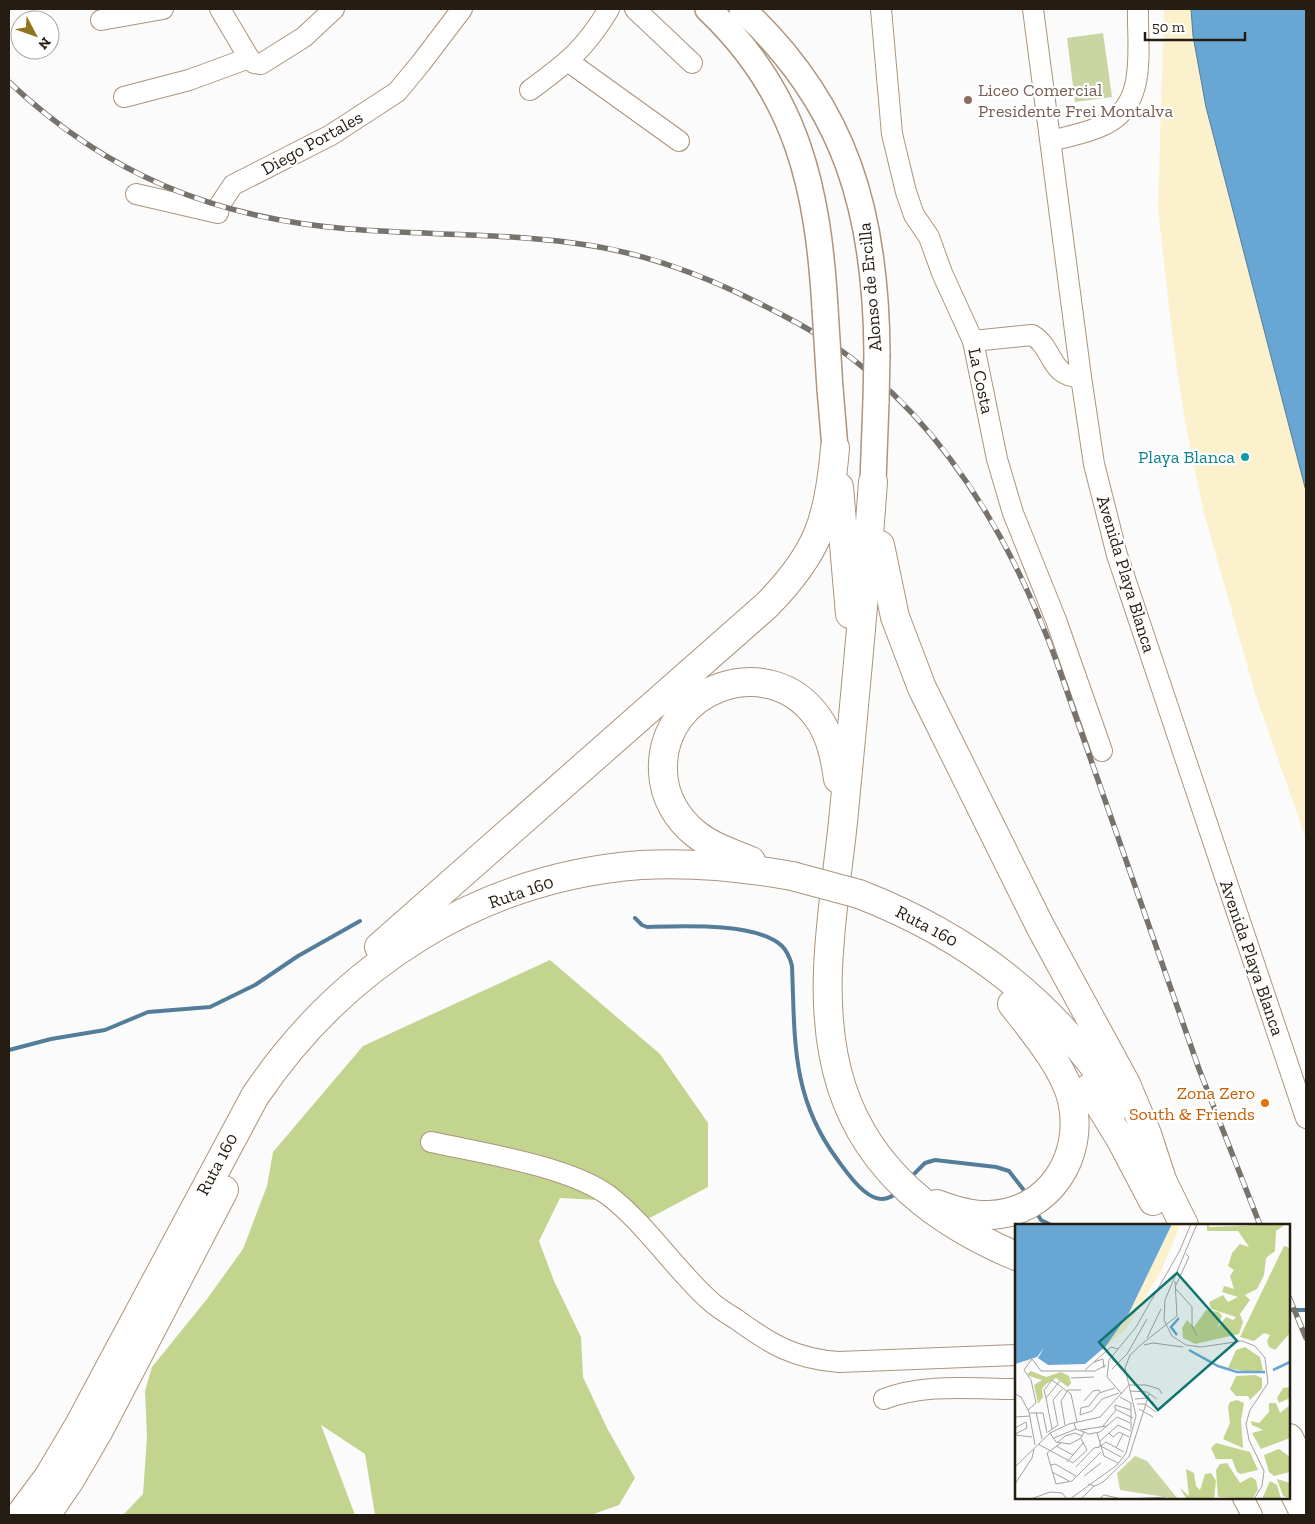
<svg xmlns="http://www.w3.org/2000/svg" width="1315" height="1524" font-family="'Zilla Slab',serif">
<rect width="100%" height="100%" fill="#fbfbfb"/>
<path fill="#c9d6a1" d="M1103,33L1112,97L1075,102L1067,38Z"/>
<path fill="#c3d48e" d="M550,960L660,1054L708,1123V1187L644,1221L598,1200L560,1198L539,1241L554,1281L581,1337L583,1377L607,1428L635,1478L619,1505L591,1515H375L365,1454L321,1425L355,1515H123L143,1494L147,1437L145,1391L152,1367L207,1299L243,1249L267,1186L273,1152L363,1046Z"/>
<path fill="#fbf1cc" d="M1164,9H1191L1193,36L1206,107L1306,491V839L1255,693L1204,513L1185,422L1173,341L1158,209Z"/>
<path fill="#68a7d4" stroke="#547d9a" d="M1191,9H1306V491L1206,107L1193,36Z"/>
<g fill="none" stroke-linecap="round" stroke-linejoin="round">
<g stroke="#547d9a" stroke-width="4">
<path d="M635,918L642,925L647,927C681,926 757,922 782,946C788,952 790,958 792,966C795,1039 791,1097 837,1159C845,1170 853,1182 864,1191C875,1200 886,1203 897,1192"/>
<path d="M9,1050L51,1039L105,1030L148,1012L210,1007L255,985L298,956L360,921"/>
<path d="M910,1178L925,1163L935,1160L996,1167L1009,1171L1026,1193"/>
<path d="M1035,1210L1041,1220L1051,1225"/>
<path d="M1289,1310H1306"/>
</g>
<defs>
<g id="minor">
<path d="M220,9L249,58L254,63L261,64L304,37L334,9"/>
<path d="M635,9L692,63"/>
<path d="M881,9L892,134L906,192L914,215L929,237L942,273L973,341L997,459L1013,513L1056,620L1102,751"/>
<path d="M1033,9L1081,377L1094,464L1117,555L1306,1118"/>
<path d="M101,20L163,9"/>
<path d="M569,62L679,141"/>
<path d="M530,90C567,63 585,49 609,9"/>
<path d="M124,97L189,80L249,58"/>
<path d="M1051,141C1069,136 1089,133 1106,124C1148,103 1137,48 1138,9"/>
<path d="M136,194L218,213L219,206L233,185L331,135L397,92L421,63L462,9"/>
<path d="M973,341L1032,335C1054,347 1049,378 1081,377"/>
<path d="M431,1142C481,1153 568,1166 608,1195C645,1223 674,1268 708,1299C716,1307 726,1313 736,1319C770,1344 795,1359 839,1362L1016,1355"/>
<path d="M884,1399C926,1383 972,1389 1016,1389"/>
<path d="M1243,1498L1252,1515"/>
</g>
<g id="major">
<path d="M708,9C798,94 818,189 825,308"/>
<path d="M742,9C847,106 876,214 877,353"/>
<path d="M830,389L835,448"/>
<path d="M873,482L876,401"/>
</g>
<g id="highway">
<path d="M873,482C865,595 854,708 843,822C834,908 814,1003 842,1088C870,1173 938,1223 1016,1256"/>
<path d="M839,487L850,614"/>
<path d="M880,545L895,617L922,688L1040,926L1126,1084L1147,1134L1163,1183"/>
<path d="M751,861C732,853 712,847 696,834C677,819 664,797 663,772C659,688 769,648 818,718C831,736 835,758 838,779"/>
<path d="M859,894C972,938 1054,1003 1121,1104"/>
<path d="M379,947L767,605C818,553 829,520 835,448"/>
<path d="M1089,1088L1121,1140L1153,1201"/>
<path d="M1155,1166L1184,1225"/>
<path d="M937,1204C953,1210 971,1216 989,1215C1049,1213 1085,1157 1072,1100C1064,1067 1033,1031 1012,1004"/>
<path d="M1289,1438L1306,1473"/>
<path d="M1289,1482L1305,1515"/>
<path d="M20,1515L49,1476L78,1427L255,1096C344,964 481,877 641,865C692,862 742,867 792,876"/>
<path d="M46,1515L70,1480L98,1432L224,1190"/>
</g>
</defs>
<use href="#minor" stroke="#ad947b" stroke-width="22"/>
<use href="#major" stroke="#ad947b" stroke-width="28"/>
<use href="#highway" stroke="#ad947b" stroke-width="30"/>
<use href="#minor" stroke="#fff" stroke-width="20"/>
<use href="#major" stroke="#fff" stroke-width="25"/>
<use href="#highway" stroke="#fff" stroke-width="28"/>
<defs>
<g id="rail">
<path d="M9,82C108,175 214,218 349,229C424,235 499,233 573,243C631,250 685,268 738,293C769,308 800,323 829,342C941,417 1010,536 1056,660L1199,1069L1260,1225"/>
<path d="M1289,1297L1306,1338"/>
</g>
</defs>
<use href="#rail" stroke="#78726c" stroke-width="5.5"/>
<use href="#rail" stroke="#fff" stroke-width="4" stroke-dasharray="11" stroke-linecap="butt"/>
<defs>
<g id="major-bridge">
<path d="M825,308L830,389"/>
<path d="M876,401L877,353"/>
</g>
<path id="highway-bridge" d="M792,876L859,894"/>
</defs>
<use href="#major-bridge" stroke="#ad947b" stroke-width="28" stroke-linecap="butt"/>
<use href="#highway-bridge" stroke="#ad947b" stroke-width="30" stroke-linecap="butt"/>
<use href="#major-bridge" stroke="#fff" stroke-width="25"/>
<use href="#highway-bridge" stroke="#fff" stroke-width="28"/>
</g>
<circle fill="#8d6e63" stroke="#fff" stroke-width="2" cx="968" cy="100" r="5"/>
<circle fill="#0f9aa8" stroke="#fff" stroke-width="2" cx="1245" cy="457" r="5"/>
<circle fill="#e8710a" stroke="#fff" stroke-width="2" cx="1265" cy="1103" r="5"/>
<g text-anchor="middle" stroke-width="4.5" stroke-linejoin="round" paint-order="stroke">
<g font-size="18" fill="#785e54" stroke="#fff" text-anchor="start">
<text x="978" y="96">Liceo Comercial<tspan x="978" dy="21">Presidente Frei Montalva</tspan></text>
</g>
<g font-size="18" fill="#251c12" stroke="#fff">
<text transform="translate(312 143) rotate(-29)" y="6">Diego Portales</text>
<text transform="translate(870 287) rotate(-95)" y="6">Alonso de Ercilla</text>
<text transform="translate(981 381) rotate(78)" y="6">La Costa</text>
<text transform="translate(1126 574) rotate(73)" y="6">Avenida Playa Blanca</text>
<text transform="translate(521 892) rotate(-19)" y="6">Ruta 160</text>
<text transform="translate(927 926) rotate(28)" y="6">Ruta 160</text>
<text transform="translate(1252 958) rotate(71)" y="6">Avenida Playa Blanca</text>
<text transform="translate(217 1164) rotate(-62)" y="6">Ruta 160</text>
</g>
<g font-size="18" fill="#0d838f" stroke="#fff" text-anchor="end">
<text x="1235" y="463">Playa Blanca</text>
</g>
<g font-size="18" fill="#c56008" stroke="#fff" text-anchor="end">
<text x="1255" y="1099">Zona Zero<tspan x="1255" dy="21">South &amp; Friends</tspan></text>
</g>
</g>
<g transform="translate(1015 1224)">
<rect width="275" height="275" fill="#fbfbfb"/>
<path d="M120,232L132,237L163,275L105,266L102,249Z" fill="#c9d6a1"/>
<path d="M192,0L195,3L271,0L261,7L260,27L251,34L249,51L242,65L230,71L235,76L225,90L228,98L224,110L180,120L168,114L167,104L172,96L179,103L191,86L204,88L207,92L202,104L211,93L218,96L221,93L196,85L194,78L208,71L213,78L223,73L207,68L209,62L219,65L215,52L219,46L213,42L217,29L225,20L234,23L223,7H192ZM269,22L275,24V109L260,126L254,123L252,117L255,111L249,109L239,117L225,113ZM230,123L245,133L248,146L239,149L213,144L221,126ZM16,147L31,153L46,148L54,152L56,159L53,163L41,154L31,160L27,165L28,173L23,180L19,161L27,156L14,152L12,150ZM240,151L247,154V164L235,176L233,172H221L215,165L221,152ZM275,163V174L264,179L262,174L268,164ZM222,176L229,179L226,196L228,224L208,215L215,199L213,183L215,178ZM254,179H261L265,189L275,181V214L246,225L237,209L248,206L237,201L236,197L244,199L254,188ZM201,219L235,228L243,246L226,250L222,248L217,235H201L196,224ZM264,225L275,233V248L259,252L254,248L249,231ZM212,239L225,259L236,253L241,256L243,266L237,275L203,273L201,246L205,240ZM171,245L179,249L181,262L185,266L190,250L196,249L201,257L199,275L171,274L165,264L174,272ZM262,255L275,259V275L268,272ZM255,257L262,261L266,275H247Z" fill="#c3d48e"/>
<path d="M157,0H166L145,49L111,105L85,128L114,89Z" fill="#fbf1cc"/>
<path d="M0,0H157L114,89L91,122L70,140L33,141L23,134L29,124L22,133L0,140Z" fill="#68a7d4"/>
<path fill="none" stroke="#68a7d4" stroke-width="2.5" d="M0,90L20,101L30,113L32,129L24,134M162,111L156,103L164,94M174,126L203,142L222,148H250M258,146L275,138"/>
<path fill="none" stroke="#a5a29e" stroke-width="1" d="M182,0L150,76L149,96L157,112L171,121L186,123L227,117L240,122L250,134L253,159L235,186L231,200L234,216L249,247L247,262L239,275M161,61L174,33L171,30M161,65L177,83V102L182,112M132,114L146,85M128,119L162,92L160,57M129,121L138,119L168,123M79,138L88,135L89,144M97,145L112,130L132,95M70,146L96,123L103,125M56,154L79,153M113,161H131L144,165L147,170M100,164L84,169L74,182L66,184L65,191L77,187L87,175L104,169M115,167L132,168L142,175M0,170L6,173L14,188L20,221M107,170L92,153L94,136L121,103L164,28L176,0M105,173L116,179V205M31,174L29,166L37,156L56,170L62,198M120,175L130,174L139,179M69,177L78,167L84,166L85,168M122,180H130L141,188M100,181V185L118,194M100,181L116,186M124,185L138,193M13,186L21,179L16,156L9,146L17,135L26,147H80L91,141M21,188L27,215M15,189H28L32,209M0,193L15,192M59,199L61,205L74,210L85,208L102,193L115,199M50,201L46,177L53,166H66M88,202L101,186M0,204L11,198L12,204L0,210M37,205L31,174L45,157M65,206L92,202M33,208L43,201L38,176L47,165M35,209L41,218L55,220L66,214L69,208M82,209L89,232L103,239M94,209L98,213L104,208L114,213M0,211L17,213M39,214L61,205M84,218L103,201L116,207M42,219L50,212L60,209L67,212M46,219L32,229L41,260L57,257L86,228M23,220L58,239M84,221L106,233M41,222L58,231M86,222L91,218L109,228M101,224L108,210M52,238L69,218M58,239L72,226L66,215M36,241L40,240L61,252M0,243L35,209L54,200L85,193L113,162M61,243L79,224L85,223M37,248L54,257M69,252L86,239M0,260L17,234L19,225M73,260L80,262L88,258L114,233L134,170M16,275L35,268L47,269L52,275M55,275L102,241L111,229L121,192L110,144L115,131L128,119M66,275L79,262M84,275L89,271L107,275M114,275L151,273"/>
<path fill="#0f766e" fill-opacity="0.15" stroke="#0f766e" stroke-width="2.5" d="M162,49L222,117L143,186L84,118Z"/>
<rect width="275" height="275" fill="none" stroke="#251c12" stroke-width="2.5"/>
</g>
<rect width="1315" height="1524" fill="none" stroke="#251c12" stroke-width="20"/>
<g transform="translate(35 35) rotate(131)"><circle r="24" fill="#ffffff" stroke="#a8a4a0"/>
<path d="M0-4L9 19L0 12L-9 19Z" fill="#92751b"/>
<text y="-8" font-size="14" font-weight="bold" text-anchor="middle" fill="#251c12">N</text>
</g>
<path d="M1145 32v8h100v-8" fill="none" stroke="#251c12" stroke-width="2.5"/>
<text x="1152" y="32" font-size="15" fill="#251c12" stroke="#ffffff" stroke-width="4" paint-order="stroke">50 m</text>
</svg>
